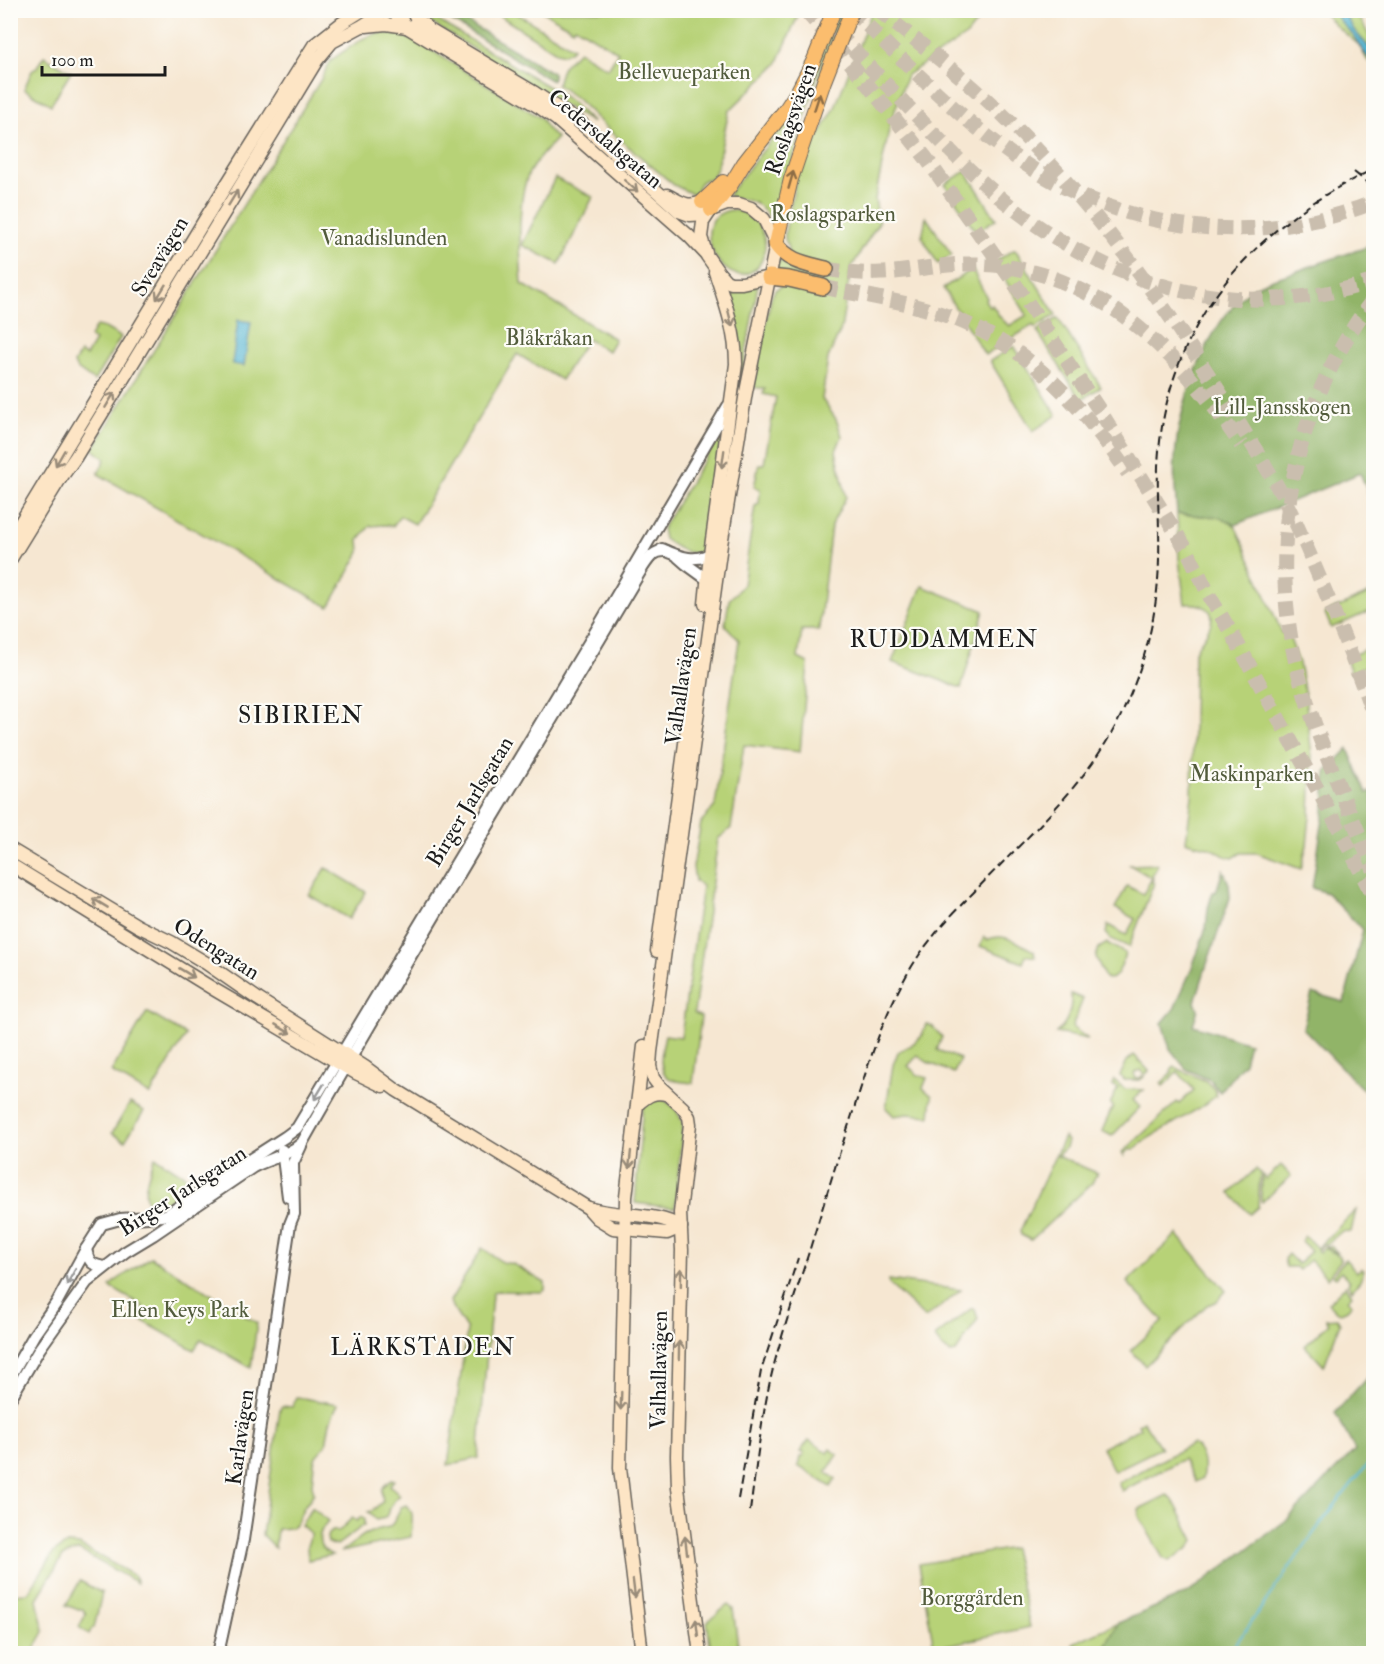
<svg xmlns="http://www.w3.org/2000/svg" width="1384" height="1664" font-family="'IM FELL Double Pica',serif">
<rect width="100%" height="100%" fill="#fdfcf7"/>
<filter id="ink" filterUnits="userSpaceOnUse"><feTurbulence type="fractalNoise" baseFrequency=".0167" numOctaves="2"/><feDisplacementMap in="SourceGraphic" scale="12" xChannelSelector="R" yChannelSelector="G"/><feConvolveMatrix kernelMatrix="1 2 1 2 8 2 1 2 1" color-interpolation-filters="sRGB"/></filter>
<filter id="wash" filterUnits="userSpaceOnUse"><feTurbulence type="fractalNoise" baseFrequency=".008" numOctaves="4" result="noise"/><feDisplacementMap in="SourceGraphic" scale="24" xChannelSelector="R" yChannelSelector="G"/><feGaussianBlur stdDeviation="1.35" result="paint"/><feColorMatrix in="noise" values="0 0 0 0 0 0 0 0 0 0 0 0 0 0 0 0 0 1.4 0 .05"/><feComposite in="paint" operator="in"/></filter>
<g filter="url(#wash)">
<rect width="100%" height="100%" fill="#f6e7d2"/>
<g fill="#b7d277" stroke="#6a774a" stroke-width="1.5">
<path d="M417,11H422L559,93L570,101L593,123L430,22L419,14Z"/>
<path d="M503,11H513L573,48L570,51L564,54L556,52L500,16Z"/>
<path d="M542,11H800L777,64L729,111L716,171L710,180L707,179C699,181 698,186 696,193L692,194L674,185L611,132L576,98L557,85C562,64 564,65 579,51L608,69L618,52L575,26L573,29Z"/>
<path d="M840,11H844C813,80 794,154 775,227C764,206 755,199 731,198L729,196L730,192L788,119L806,89Z"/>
<path d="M872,11H986L967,35L907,75L890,125L875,199L879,222L851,268L841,329L828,358L822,399L836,419L842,436L836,451L846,497L831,526L819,630H802L798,658L808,663L800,752L744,745L731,828L718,839L694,1013L701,1017L693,1083C687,1082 679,1082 673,1080C655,1074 662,1049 665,1035L681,1037L702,886L695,881L693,867L701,823L715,806L739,640L725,625L729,600L743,585L755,506L759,504L760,489L754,487L759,464H764L776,397L763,394L765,389L753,387L771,298L775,290L783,285L776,273L778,260L788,264V248L785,241V232L797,175L810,150L834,110Z"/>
<path d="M1322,11H1356L1373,43V65L1367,60L1359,45L1336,26Z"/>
<path d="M377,33L400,34L423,45L541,118L548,130L557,138C548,148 537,159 530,171C516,198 520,254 522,284L615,339L608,351L587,339L561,380L517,354L415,524L400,516L393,526L384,525L370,526L359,539L360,552L329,607L98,474L105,459L93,449L320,81L331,60L362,39Z"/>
<path d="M44,56L71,72L51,105L24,89L32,71L36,68Z"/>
<path d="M966,171L996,219L976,232L945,184Z"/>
<path d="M555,178L593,197L559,264L522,245Z"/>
<path d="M730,210C770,211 776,265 746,274C717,282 688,218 730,210Z"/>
<path d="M926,217L952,255L938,264L922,237Z"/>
<path d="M1015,249L1056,315L1035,328L1033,325L985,355L943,288L972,269L987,298L985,300L990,307L992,305L1000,317L1009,326L1027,315L994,262Z"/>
<path d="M758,285L740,385H738V337L728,290L744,289Z"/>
<path d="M1058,318L1101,387L1081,400L1037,331Z"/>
<path d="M96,326L105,328L121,337L94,381L76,368L74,363L80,353L86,356L95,341L90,337Z"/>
<path d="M1014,346L1057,415L1033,431L990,361Z"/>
<path d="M720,433H722L705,552C689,557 677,548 664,539L662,529Z"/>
<path d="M1177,514L1219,517L1235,525L1282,633L1287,631L1299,663L1305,695L1312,757L1310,816L1307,845L1301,869L1257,853H1241L1233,858C1221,856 1224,855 1215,850C1208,845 1195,846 1186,841L1192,796L1194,654C1197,644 1205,638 1209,628C1219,608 1200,603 1185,604L1179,560Z"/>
<path d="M922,586L984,611L961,688L892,662Z"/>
<path d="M1373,592V610L1331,628L1325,613Z"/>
<path d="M1373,646V663L1351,673L1346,658Z"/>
<path d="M1158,864L1152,877L1153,878L1152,882L1154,883L1129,947L1109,938L1106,933L1108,925L1126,935L1135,919L1115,908L1127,886L1143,894L1152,878L1130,865Z"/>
<path d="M326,868L366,892L349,919L309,895Z"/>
<path d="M984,937L987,940C1004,931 1019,944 1034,951L1035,957L1026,955L1023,963L980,946Z"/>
<path d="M1107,943L1125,953C1122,963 1118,983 1105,978L1096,957L1099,948Z"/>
<path d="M1071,994L1083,999L1072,1027L1088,1039L1056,1033C1068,1023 1072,1010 1071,994Z"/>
<path d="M147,1012L186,1035L150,1095L111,1072Z"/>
<path d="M926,1024L932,1026L942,1037L937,1050L960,1059L954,1073L927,1062L918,1055L908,1066L918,1075L927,1078L923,1088L932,1096L930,1116L907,1114L894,1116L886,1108L893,1065L898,1052L910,1046L922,1036Z"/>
<path d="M1134,1055L1149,1071L1145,1075L1141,1070L1135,1072L1134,1074L1136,1078H1140L1142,1076L1144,1077L1140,1080H1124L1120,1076L1127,1061Z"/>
<path d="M1174,1067L1206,1081L1216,1091V1096L1203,1106L1147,1139L1133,1150L1131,1149L1124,1154L1125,1157L1122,1153L1177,1102L1179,1104L1194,1090L1178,1072L1163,1086L1161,1083L1172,1073L1171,1071Z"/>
<path d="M1114,1080L1125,1089L1144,1090L1133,1100L1140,1107L1112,1136L1102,1131L1113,1106L1110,1104L1118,1088L1112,1085Z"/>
<path d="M662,1098L675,1108L683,1123L675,1208L635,1203L643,1104Z"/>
<path d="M130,1103L144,1111L125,1141L112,1133Z"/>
<path d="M1064,1137L1067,1141L1065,1148L1057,1156L1097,1173L1092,1183L1031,1240L1021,1235L1020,1231Z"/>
<path d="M155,1157L195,1182L161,1205C133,1211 150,1169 155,1157Z"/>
<path d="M1281,1165L1291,1176L1262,1202L1261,1200L1262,1175L1266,1179Z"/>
<path d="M1256,1169L1260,1173L1258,1207L1250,1214L1230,1193Z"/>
<path d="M1356,1210L1351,1232L1342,1231L1326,1245L1328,1248L1331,1246L1338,1253L1324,1247L1326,1245L1324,1243L1317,1250L1319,1252L1323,1248L1339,1255L1341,1260L1327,1278L1310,1260L1299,1270L1296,1267H1286L1284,1259L1288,1254L1298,1264L1311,1251L1301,1241L1305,1236L1317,1248Z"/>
<path d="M1177,1234L1226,1291L1216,1302L1207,1305L1145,1366L1131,1350L1163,1321L1127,1282Z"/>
<path d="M482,1248L502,1262L513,1264L545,1283V1290L542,1292L497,1291L494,1292L492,1295L478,1458L448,1465L467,1330L452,1307L450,1301Z"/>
<path d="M151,1257L257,1323L251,1368L201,1339L194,1350L136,1317L143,1306L110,1287L114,1282Z"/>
<path d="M1345,1259L1357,1272L1361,1268L1364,1270L1360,1281L1352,1290L1348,1283L1350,1281L1341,1272L1336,1277L1333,1275Z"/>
<path d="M889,1280L961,1290L925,1318L889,1284Z"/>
<path d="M1346,1285L1352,1295L1347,1300L1352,1305L1346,1311L1337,1312L1328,1303Z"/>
<path d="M972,1308L975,1310L978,1319L956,1352L950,1353L942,1347L935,1338L936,1336Z"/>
<path d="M1337,1318L1340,1323L1324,1366L1305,1346L1329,1323L1326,1319Z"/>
<path d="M297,1397L338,1404L330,1422L326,1445L316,1456L314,1463L312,1485L314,1493L304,1507L297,1522L291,1528L277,1529L275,1548L262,1535L280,1409L282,1406L292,1407Z"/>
<path d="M1143,1421L1161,1448L1114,1471L1102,1448L1140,1428L1138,1424Z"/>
<path d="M809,1440L828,1453L831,1449L838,1455L826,1472L836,1479L831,1487L798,1466L800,1457H803L804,1453L800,1452Z"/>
<path d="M1193,1444C1203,1453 1205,1466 1202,1478L1196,1482L1183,1459L1122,1491L1118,1483L1190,1445Z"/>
<path d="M392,1479L394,1480L390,1485L400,1495L394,1501L385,1518L376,1520L368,1512L372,1511L383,1501C380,1488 382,1487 392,1479Z"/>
<path d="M1167,1495L1172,1498L1194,1540L1189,1548L1169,1561L1163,1558L1139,1516V1509Z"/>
<path d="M406,1505C416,1510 411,1527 411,1537L341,1552L364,1535L376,1530L389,1527L393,1523L401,1507Z"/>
<path d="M312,1507L328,1521C317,1533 315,1547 332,1555L308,1560L307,1546L311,1534L301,1525Z"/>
<path d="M361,1517L364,1519V1525L337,1545H332L328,1543L327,1537L328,1534L334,1530L338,1532L352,1518L357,1521Z"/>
<path d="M67,1544L79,1545L135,1576L137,1583L79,1550L63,1556L37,1599L44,1632L32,1653H11V1594L28,1593L54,1552Z"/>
<path d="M1013,1548L1030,1627L934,1648L919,1564Z"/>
<path d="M80,1581L102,1593L94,1628H92L89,1634L79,1627L86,1614L83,1609H76L66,1605Z"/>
<path d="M728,1605L733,1609L739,1653H711L707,1622Z"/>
<path d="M1118,1623L1102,1653H1075L1073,1643Z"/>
</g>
<g fill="#91b468" stroke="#566842" stroke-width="1.5">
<path d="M435,11H449L553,73V78L552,81Z"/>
<path d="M1373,245V505L1360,473L1235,525L1219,517L1177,514C1176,496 1173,477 1175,459C1178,407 1206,324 1249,291C1262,281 1280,277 1295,272C1321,262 1347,254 1373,245Z"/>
<path d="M1348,749L1367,793L1373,791V1100L1303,1028L1312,993L1344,1002L1363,930L1327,893L1312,888L1324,812L1326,772Z"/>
<path d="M1223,870L1229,884L1230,898L1207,964L1195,1002L1198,1009L1193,1025L1249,1043L1244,1063L1220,1092L1210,1080L1186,1069L1170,1049L1162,1023L1174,1009L1191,970L1206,928L1208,908L1213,892H1216Z"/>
<path d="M1373,1371V1653H1102L1118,1623L1188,1593L1288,1519L1355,1450L1335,1413Z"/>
</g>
<g fill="#52b4d1" stroke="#376876" stroke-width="1.5">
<path d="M1334,11H1343L1354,30L1373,52V62C1364,55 1359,43 1352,34C1344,25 1339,22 1334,11Z"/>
<path d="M238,320L251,322L244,366L232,364Z"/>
</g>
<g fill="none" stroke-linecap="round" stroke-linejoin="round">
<path stroke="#52b4d1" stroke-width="2" d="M1228,1654C1252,1623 1272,1591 1295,1560C1319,1524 1346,1490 1374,1457"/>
</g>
</g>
<g filter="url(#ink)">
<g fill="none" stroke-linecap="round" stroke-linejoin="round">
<g stroke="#cabeae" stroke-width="15" stroke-dasharray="15 8" stroke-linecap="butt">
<path d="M805,10L849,61L926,158L1024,297L1100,411L1188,552L1211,599L1235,639L1342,834L1374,898"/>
<path d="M851,10C905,61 957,117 1018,159C1121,232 1256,250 1374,202"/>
<path d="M878,10C922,45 966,79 1006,118C1092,202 1162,300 1225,401C1249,440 1275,478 1294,519C1306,545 1317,572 1328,598C1344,637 1360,677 1374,717"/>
<path d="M837,32C863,60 889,87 916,115C950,151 985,188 1025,217C1129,293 1249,321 1374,281"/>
<path d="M826,269C844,272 862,274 881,273C908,272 935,265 963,264C1089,261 1175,347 1241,445"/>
<path d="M823,287C857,295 893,299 926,309C1020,336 1074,395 1128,473"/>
<path d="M1374,299C1362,313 1352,329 1343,345C1286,444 1269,567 1300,679C1319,744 1348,807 1374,870"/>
</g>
<defs>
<g id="tertiary">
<path d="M662,549C679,557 698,564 714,551"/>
<path d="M678,557L686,564L708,580"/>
<path d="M282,1150L288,1197"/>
<path d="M86,1249C89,1262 91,1265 105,1267"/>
<path d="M10,1377L34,1335L57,1302L86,1249L102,1224L120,1219L162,1216L168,1214L246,1162L285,1137L297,1128L591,639L728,406"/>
<path d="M10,1399L40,1348L87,1282L125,1252L153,1235L253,1167C270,1158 288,1156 302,1143C412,949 529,759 643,567C649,558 654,550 666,551"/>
<path d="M218,1654L243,1540L290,1224L294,1214L293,1163L301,1146"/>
</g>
<g id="secondary">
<path d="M396,10V14L407,27L539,107L557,120L689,236L705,253"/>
<path d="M412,10L417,19L426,26"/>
<path d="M415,23L431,31L535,93L582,124L679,211L690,215L707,214"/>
<path d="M366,26L386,24L407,27"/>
<path d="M667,195C681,202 686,208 702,202"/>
<path d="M10,540L207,216L314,45L342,23L363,10"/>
<path d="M10,560L58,482L75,458L317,60L332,42L362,26L387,10"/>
<path d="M705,604L710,554L736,364C736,332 725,302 715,272"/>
<path d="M10,849L138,926L171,942L206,963L258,999L365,1067L396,1090L588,1208L597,1218L613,1228L667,1233L681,1227"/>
<path d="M10,864L215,990L356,1073L383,1086"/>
<path d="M657,951L696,662"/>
<path d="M638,1104C647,1096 655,1090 668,1095"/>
<path d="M589,1208C619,1218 655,1211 681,1227"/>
<path d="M642,1654L620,1468L626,1197L644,1046"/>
<path d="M700,1654L678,1488L677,1456L682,1250L680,1213L690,1124L689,1117L683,1108L659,1086L653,1078L650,1066L651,1052L721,545L746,392L776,244L764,219L751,208L739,204H727L711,210L703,222L701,237L707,256L719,273L726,281L731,283H742L769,277"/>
</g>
<g id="primary">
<path d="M702,202L723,182"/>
<path d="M711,210L730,186L744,163L786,109L799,89L814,60L834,10"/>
<path d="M776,244L791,179L824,81L852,10"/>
</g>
<g id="motorway">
<path d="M776,244C788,262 807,264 826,269"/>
<path d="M769,277L789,279L823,287"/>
</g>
</defs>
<use href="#tertiary" stroke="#68635c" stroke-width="14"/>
<use href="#secondary" stroke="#68635c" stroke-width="15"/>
<use href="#primary" stroke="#68635c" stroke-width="16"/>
<use href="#motorway" stroke="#68635c" stroke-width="18"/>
<use href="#tertiary" stroke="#fff" stroke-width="10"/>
<use href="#secondary" stroke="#fde5c5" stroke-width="12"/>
<use href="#primary" stroke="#fbbd6e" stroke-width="14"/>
<use href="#motorway" stroke="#fbbd6e" stroke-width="15"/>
<g stroke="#1c1c1c" stroke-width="2" stroke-dasharray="9 4.5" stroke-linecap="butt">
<path d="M1354,172L1374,188"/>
<path d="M738,1499L761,1371L798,1258"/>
<path d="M750,1511C756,1467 761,1423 770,1381C780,1338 795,1296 808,1255C822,1210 835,1166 850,1121C869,1063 886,1002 922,951C937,930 955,911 973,893C1028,835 1090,783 1124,709C1146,661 1158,611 1159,559C1160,528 1157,497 1158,466C1164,327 1252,225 1374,169"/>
</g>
</g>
<defs><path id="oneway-shaft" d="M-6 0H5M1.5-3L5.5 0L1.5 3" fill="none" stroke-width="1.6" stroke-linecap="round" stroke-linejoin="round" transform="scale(1.5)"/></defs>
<g stroke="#8c6c45">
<use href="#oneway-shaft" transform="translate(817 102) rotate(-72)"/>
<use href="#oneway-shaft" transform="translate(791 180) rotate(-74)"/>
</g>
<g stroke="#988b79">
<use href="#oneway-shaft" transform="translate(631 186) rotate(41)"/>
<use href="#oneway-shaft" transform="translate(233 198) rotate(-59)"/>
<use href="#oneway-shaft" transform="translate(161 292) rotate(121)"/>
<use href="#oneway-shaft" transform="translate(730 318) rotate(76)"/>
<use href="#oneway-shaft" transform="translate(110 400) rotate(-59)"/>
<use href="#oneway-shaft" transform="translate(60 458) rotate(120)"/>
<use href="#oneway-shaft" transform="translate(723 459) rotate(98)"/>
<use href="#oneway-shaft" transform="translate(100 903) rotate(-149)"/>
<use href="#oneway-shaft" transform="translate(187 973) rotate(31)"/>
<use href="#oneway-shaft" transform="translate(283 1029) rotate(31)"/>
<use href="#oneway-shaft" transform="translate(630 1160) rotate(96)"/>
<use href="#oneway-shaft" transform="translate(681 1277) rotate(-89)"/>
<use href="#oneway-shaft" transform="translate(679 1350) rotate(-89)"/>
<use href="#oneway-shaft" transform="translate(621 1401) rotate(92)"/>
<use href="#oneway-shaft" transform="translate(686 1545) rotate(-97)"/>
<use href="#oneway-shaft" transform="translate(634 1589) rotate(83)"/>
<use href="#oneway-shaft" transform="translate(697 1628) rotate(-97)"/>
</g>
<g stroke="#999">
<use href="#oneway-shaft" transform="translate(319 1092) rotate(121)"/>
<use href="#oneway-shaft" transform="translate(71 1277) rotate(119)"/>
</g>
</g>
<g text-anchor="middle" stroke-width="4.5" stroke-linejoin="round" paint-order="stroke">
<g font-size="22" fill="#525c3c" stroke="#fdfcf7">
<text x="684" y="79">Bellevueparken</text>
<text x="833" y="221">Roslagsparken</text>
<text x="384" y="245">Vanadislunden</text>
<text x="549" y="345">Blåkråkan</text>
<text x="1282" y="414">Lill-Jansskogen</text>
<text x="1252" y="781">Maskinparken</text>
<text x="180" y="1317">Ellen Keys Park</text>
<text x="972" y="1605">Borggården</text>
</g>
<g font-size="22" fill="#1c1c1c" stroke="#fdfcf7">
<text transform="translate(790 119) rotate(-71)" y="8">Roslagsvägen</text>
<text transform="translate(606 138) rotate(40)" y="8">Cedersdalsgatan</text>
<text transform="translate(159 256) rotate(-59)" y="8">Sveavägen</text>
<text transform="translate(680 686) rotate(-82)" y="8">Valhallavägen</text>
<text transform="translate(469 801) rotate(-59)" y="8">Birger Jarlsgatan</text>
<text transform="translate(217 948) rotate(32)" y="8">Odengatan</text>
<text transform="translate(182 1190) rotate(-33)" y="8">Birger Jarlsgatan</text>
<text transform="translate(658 1370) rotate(-89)" y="8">Valhallavägen</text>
<text transform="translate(239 1437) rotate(-82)" y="8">Karlavägen</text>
</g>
<g font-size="24" letter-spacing="1.5" fill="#1c1c1c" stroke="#fdfcf7">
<text x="944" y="647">RUDDAMMEN</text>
<text x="301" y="723">SIBIRIEN</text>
<text x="423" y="1355">LÄRKSTADEN</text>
</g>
</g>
<rect width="1384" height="1664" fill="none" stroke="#fdfcf7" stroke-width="36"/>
<path d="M42 66v9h123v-9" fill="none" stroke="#1c1c1c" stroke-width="3"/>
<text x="51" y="66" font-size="18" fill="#1c1c1c" stroke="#fdfcf7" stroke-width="4.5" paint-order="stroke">100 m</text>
</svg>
